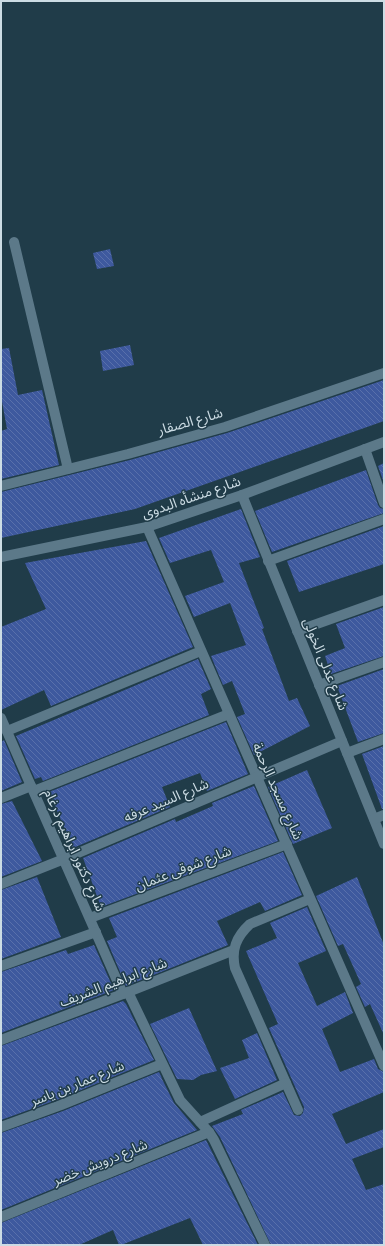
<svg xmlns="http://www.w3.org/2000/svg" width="385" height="1246" font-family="Cabin,'Noto Sans Arabic',sans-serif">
<defs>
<pattern id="building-back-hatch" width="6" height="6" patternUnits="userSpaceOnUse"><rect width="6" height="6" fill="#3e599e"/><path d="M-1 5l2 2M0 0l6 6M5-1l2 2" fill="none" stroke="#5970ab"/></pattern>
</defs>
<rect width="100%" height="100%" fill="#203c49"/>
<g fill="url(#building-back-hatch)">
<path d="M110,249L114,266L97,269L93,253Z"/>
<path d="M130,345L134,365L103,371L100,351Z"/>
<path d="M9,348L18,395L42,390L59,465L1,479V431L7,429L1,396V349Z"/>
<path d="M384,380V421L135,509L1,538V492L130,460L227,433Z"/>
<path d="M384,463V483L378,466Z"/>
<path d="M366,470L378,505L380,508L384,509V513L272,552L255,511Z"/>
<path d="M241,509L260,557L239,563L264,628L262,629L289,701L297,698L310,726L254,755L237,717L245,714L232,681L223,685L211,656L246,645L230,603L194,617L185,596L224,582L211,550L170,563L159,538Z"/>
<path d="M384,526V564L299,592L287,561Z"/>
<path d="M146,541L193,647L51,706L44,690L1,710V627L46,609L25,563Z"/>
<path d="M384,607V656L331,674L325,656L345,648L336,624Z"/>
<path d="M198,659L211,689L201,694L209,715L43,781L41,777L35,779L16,736Z"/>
<path d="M384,669V733L358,742L337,686Z"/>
<path d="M226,722L248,774L207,791L200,773L162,787L170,807L73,848L49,792Z"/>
<path d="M4,740L22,782L1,791V742Z"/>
<path d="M384,746V809H382L362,754Z"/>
<path d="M307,770L332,828L293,844L268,787Z"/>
<path d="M254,786L278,841L101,907L83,858L175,819L176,822L213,806L212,803Z"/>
<path d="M12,801L42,861L1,877V804Z"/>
<path d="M283,852L302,895L265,911L260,902L217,921L228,945L126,986L107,941L117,937L109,918Z"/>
<path d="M37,877L61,937L1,959V890Z"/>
<path d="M357,877L384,945V1035L370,1004L365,1007L356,987L361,984L343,944L338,946L316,896Z"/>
<path d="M307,907L326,951L298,963L317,1006L345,992L353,1013L322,1029L340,1072L374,1059L378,1069L384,1072V1092L332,1114L346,1144L384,1129V1147L352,1159L366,1190L384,1184V1245H271L220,1137L212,1126L243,1114L241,1110L283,1092L294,1115L300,1116L303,1113L304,1107L269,1028L278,1024L246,951L277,938L270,923Z"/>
<path d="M94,945L114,990L1,1033V972L66,950L68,954Z"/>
<path d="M123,1001L126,1004L154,1060L59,1099L1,1120V1046Z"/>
<path d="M189,1008L217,1071L201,1075L193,1080L177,1079L150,1024Z"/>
<path d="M257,1033L277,1080L235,1099L220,1068L249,1058L242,1040Z"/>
<path d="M159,1072L162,1078L161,1077L174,1103L197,1130L1,1210V1133L63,1111Z"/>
<path d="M206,1140L258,1245H203L190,1218L121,1245H119L113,1230L79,1245H1V1223Z"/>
</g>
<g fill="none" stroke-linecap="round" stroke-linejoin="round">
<g stroke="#5c7989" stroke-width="10">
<path d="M14,242L68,469"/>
<path d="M365,449L384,503"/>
<path d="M1,486L128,454L225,427L384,373"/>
<path d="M242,495L384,844"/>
<path d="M147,527L384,1066"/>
<path d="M1,557L147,527L242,495L384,442"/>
<path d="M268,561L384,519"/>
<path d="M297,631L384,600"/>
<path d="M319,685L384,662"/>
<path d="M1,718L123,994"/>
<path d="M7,731L201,651"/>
<path d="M347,753L384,739"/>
<path d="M34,791L229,714"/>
<path d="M1,798L31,786"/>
<path d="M374,819L384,815"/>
<path d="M1,884L64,859L342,741"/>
<path d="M90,918L287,844"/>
<path d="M1,966L96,932"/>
<path d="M128,992L180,1100L209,1132L214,1140L265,1245"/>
<path d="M1,1040L128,992L234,950"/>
<path d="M298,1110L235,968C231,950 236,937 250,924L310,899"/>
<path d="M200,1122L286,1083"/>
<path d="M1,1127L61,1105L162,1064"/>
<path d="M1,1217L209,1132"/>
</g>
</g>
<g text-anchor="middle" stroke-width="3" stroke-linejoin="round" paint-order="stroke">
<g font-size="14" fill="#ccdce4" stroke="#203c49">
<text transform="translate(190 421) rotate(-16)" y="5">شارع الصقار</text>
<text transform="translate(191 497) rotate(-19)" y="5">شارع منشأه البدوى</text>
<text transform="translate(326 664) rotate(68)" y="5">شارع عدلى الخولى</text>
<text transform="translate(278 791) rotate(66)" y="5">شارع مسجد الرحمة</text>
<text transform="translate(166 800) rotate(-23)" y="5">شارع السيد عرفه</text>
<text transform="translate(75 850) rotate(66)" y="5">شارع دكتور ابراهيم درغام</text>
<text transform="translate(183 868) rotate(-21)" y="5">شارع شوقى عثمان</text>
<text transform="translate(113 982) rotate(-21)" y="5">شارع ابراهيم الشريف</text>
<text transform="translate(77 1083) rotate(-22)" y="5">شارع عمار بن ياسر</text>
<text transform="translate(100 1162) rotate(-22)" y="5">شارع درويش خضر</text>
</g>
</g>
<rect width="385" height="1246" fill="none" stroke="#ccdce4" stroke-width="4"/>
</svg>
